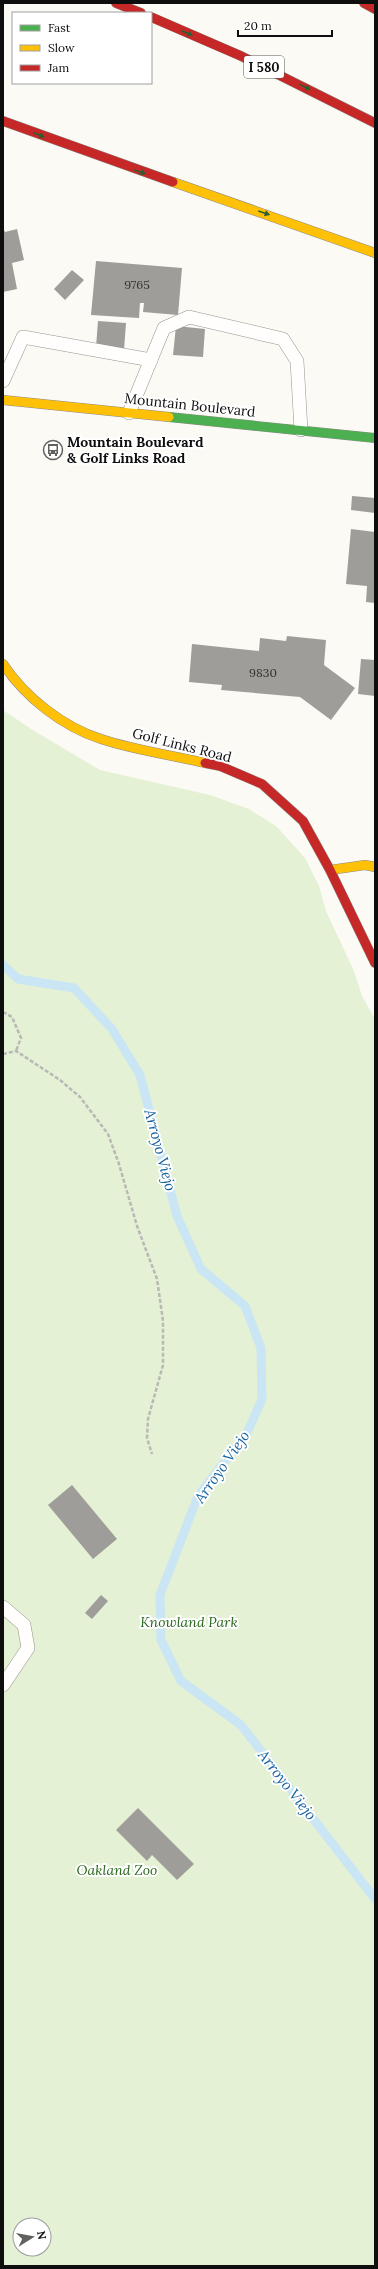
<svg xmlns="http://www.w3.org/2000/svg" width="378" height="2269" font-family="Lora,serif">
<rect width="100%" height="100%" fill="#fcfaf4"/>
<path fill="#e5f1d4" fill-rule="evenodd" d="M3,710L31,729L100,770L210,795L249,809L276,826L305,858L319,886L326,911L354,971L362,996L375,1019V2266H3ZM20,2225H44V2249H20Z"/>
<g fill="none" stroke-linecap="round" stroke-linejoin="round">
<path stroke="#cae6f5" stroke-width="9" d="M3,965L18,979L74,988L112,1029L140,1075L177,1216L201,1269L245,1306L261,1348L262,1399L247,1433L198,1496L160,1595L161,1640L181,1681L241,1725L375,1899"/>
</g>
<g fill="#9f9d99">
<path d="M3,228L5,232L17,229L24,260L12,263L17,289L3,292Z"/>
<path d="M96,261L182,268L178,315L143,312L144,303H140L139,318L91,315Z"/>
<path d="M72,270L84,280L65,300L54,289Z"/>
<path d="M98,321L126,323L124,350L96,347Z"/>
<path d="M176,326L205,329L203,357L173,355Z"/>
<path d="M352,496L375,498V513L351,510Z"/>
<path d="M351,529L375,532V603L366,602L367,586L346,584Z"/>
<path d="M287,636L326,640L324,665L355,688L331,720L300,697L221,690L222,685L189,682L192,644L259,651L260,638L286,641Z"/>
<path d="M361,659L375,660V696L358,694Z"/>
<path d="M72,1485L117,1539L93,1559L48,1505Z"/>
<path d="M101,1595L108,1601L92,1619L85,1613Z"/>
<path d="M138,1808L194,1864L177,1880L152,1855L147,1861L116,1830Z"/>
</g>
<g fill="none" stroke-linecap="round" stroke-linejoin="round">
<defs>
<g id="lane">
<path d="M3,381L23,337L151,360"/>
<path d="M129,413L164,328L189,317L283,339L297,361L301,430"/>
<path d="M3,1607L24,1625L28,1648L3,1685"/>
</g>
<path id="fast" d="M169,417L375,438"/>
<g id="slow">
<path d="M173,182L375,253"/>
<path d="M3,400L169,417"/>
<path d="M3,664C25,697 63,727 101,739C134,750 171,755 205,763"/>
<path d="M330,870L365,865L375,867"/>
</g>
<g id="jam">
<path d="M116,3L141,13"/>
<path d="M364,3L375,9"/>
<path d="M151,17L241,56L375,123"/>
<path d="M3,121L173,182"/>
<path d="M205,763L220,766L262,784L303,821L330,870L375,963"/>
</g>
</defs>
<use href="#lane" stroke="#959492" stroke-width="14"/>
<use href="#fast" stroke="#8c8b88" stroke-width="10"/>
<use href="#slow" stroke="#8c8b88" stroke-width="10"/>
<use href="#jam" stroke="#8c8b88" stroke-width="10"/>
<g stroke="#b8b8b7" stroke-width="2.5" stroke-dasharray="4 2" stroke-linecap="butt">
<path d="M3,1012L12,1017L21,1038L16,1051"/>
<path d="M3,1054L16,1051L60,1080L80,1097L108,1134L119,1164L137,1226L157,1279L163,1321V1365L148,1419L147,1438L152,1454"/>
</g>
<use href="#lane" stroke="#fffefd" stroke-width="13"/>
<use href="#fast" stroke="#4caf50" stroke-width="9"/>
<use href="#slow" stroke="#ffc107" stroke-width="9"/>
<use href="#jam" stroke="#c62828" stroke-width="9"/>
</g>
<defs><path id="oneway-solid" d="M-6-.8H1V-3.2L6.5 0L1 3.2V.8H-6Z"/></defs>
<g fill="#2d5e2f">
<use href="#oneway-solid" transform="translate(187 33) rotate(23)"/>
<use href="#oneway-solid" transform="translate(305 87) rotate(26)"/>
<use href="#oneway-solid" transform="translate(39 135) rotate(21)"/>
<use href="#oneway-solid" transform="translate(140 172) rotate(19)"/>
<use href="#oneway-solid" transform="translate(264 213) rotate(19)"/>
</g>
<defs>
<symbol id="bus-ring" viewBox="-11 -11 22 22"><circle r="9.5" fill="#fff" stroke="#61615e" stroke-width="1.5"/><path d="M-5-6H5V4H4V6H2V4H-2V6H-4V4H-5ZM-3.5-4V0h7V-4ZM-3.5 1.2v1.5H-2V1.2ZM2 1.2v1.5H3.5V1.2Z" fill="#61615e"/></symbol>
</defs>
<g fill-rule="evenodd">
<use href="#bus-ring" x="42" y="439" width="22" height="22"/>
</g>
<g text-anchor="middle" stroke-width="4" stroke-linejoin="round" paint-order="stroke">
<g font-size="12" fill="#323231">
<text x="137" y="289">9765</text>
<text x="263" y="677">9830</text>
</g>
<rect fill="#fff" stroke="#565656" stroke-width="1" x="244" y="56" width="40" height="22" rx="3"/>
<g font-size="13" font-weight="bold" fill="#0e0e0e">
<text x="264" y="72">I 580</text>
</g>
<g font-size="14" fill="#0e0e0e" stroke="#fff">
<text transform="translate(190 405) rotate(6)" y="5">Mountain Boulevard</text>
<text transform="translate(182 745) rotate(14)" y="5">Golf Links Road</text>
</g>
<g font-size="14" font-weight="bold" fill="#0e0e0e" stroke="#fff" text-anchor="start">
<text x="67" y="447">Mountain Boulevard<tspan x="67" dy="16">&amp; Golf Links Road</tspan></text>
</g>
<g font-size="14" font-style="italic" fill="#2c671e" stroke="#fff">
<text x="189" y="1627">Knowland Park</text>
<text x="117" y="1875">Oakland Zoo</text>
</g>
<g font-size="15" font-style="italic" fill="#1763a1" stroke="#fff">
<text transform="translate(160 1150) rotate(75)" y="5">Arroyo Viejo</text>
<text transform="translate(222 1467) rotate(-55)" y="5">Arroyo Viejo</text>
<text transform="translate(287 1785) rotate(52)" y="5">Arroyo Viejo</text>
</g>
</g>
<rect width="378" height="2269" fill="none" stroke="#0e0e0e" stroke-width="8"/>
<rect x="12" y="12" width="140" height="72" fill="#ffffff" stroke="#9f9f9f"/>
<rect x="20" y="25" width="20" height="6" fill="#4caf50" stroke="#9f9f9f"/>
<text x="48" y="32" font-size="12" fill="#0e0e0e">Fast</text>
<rect x="20" y="45" width="20" height="6" fill="#ffc107" stroke="#9f9f9f"/>
<text x="48" y="52" font-size="12" fill="#0e0e0e">Slow</text>
<rect x="20" y="65" width="20" height="6" fill="#c62828" stroke="#9f9f9f"/>
<text x="48" y="72" font-size="12" fill="#0e0e0e">Jam</text>
<g transform="translate(32 2237) rotate(79)"><circle r="19" fill="#ffffff" stroke="#9f9f9f"/>
<path d="M0-3L7 15L0 10L-7 15Z" fill="#61615e"/>
<text y="-6" font-size="11" font-weight="bold" text-anchor="middle" fill="#0e0e0e">N</text>
</g>
<path d="M238 30v6h94v-6" fill="none" stroke="#0e0e0e" stroke-width="2"/>
<text x="244" y="30" font-size="12" fill="#0e0e0e" stroke="#ffffff" stroke-width="3" paint-order="stroke">20 m</text>
</svg>
